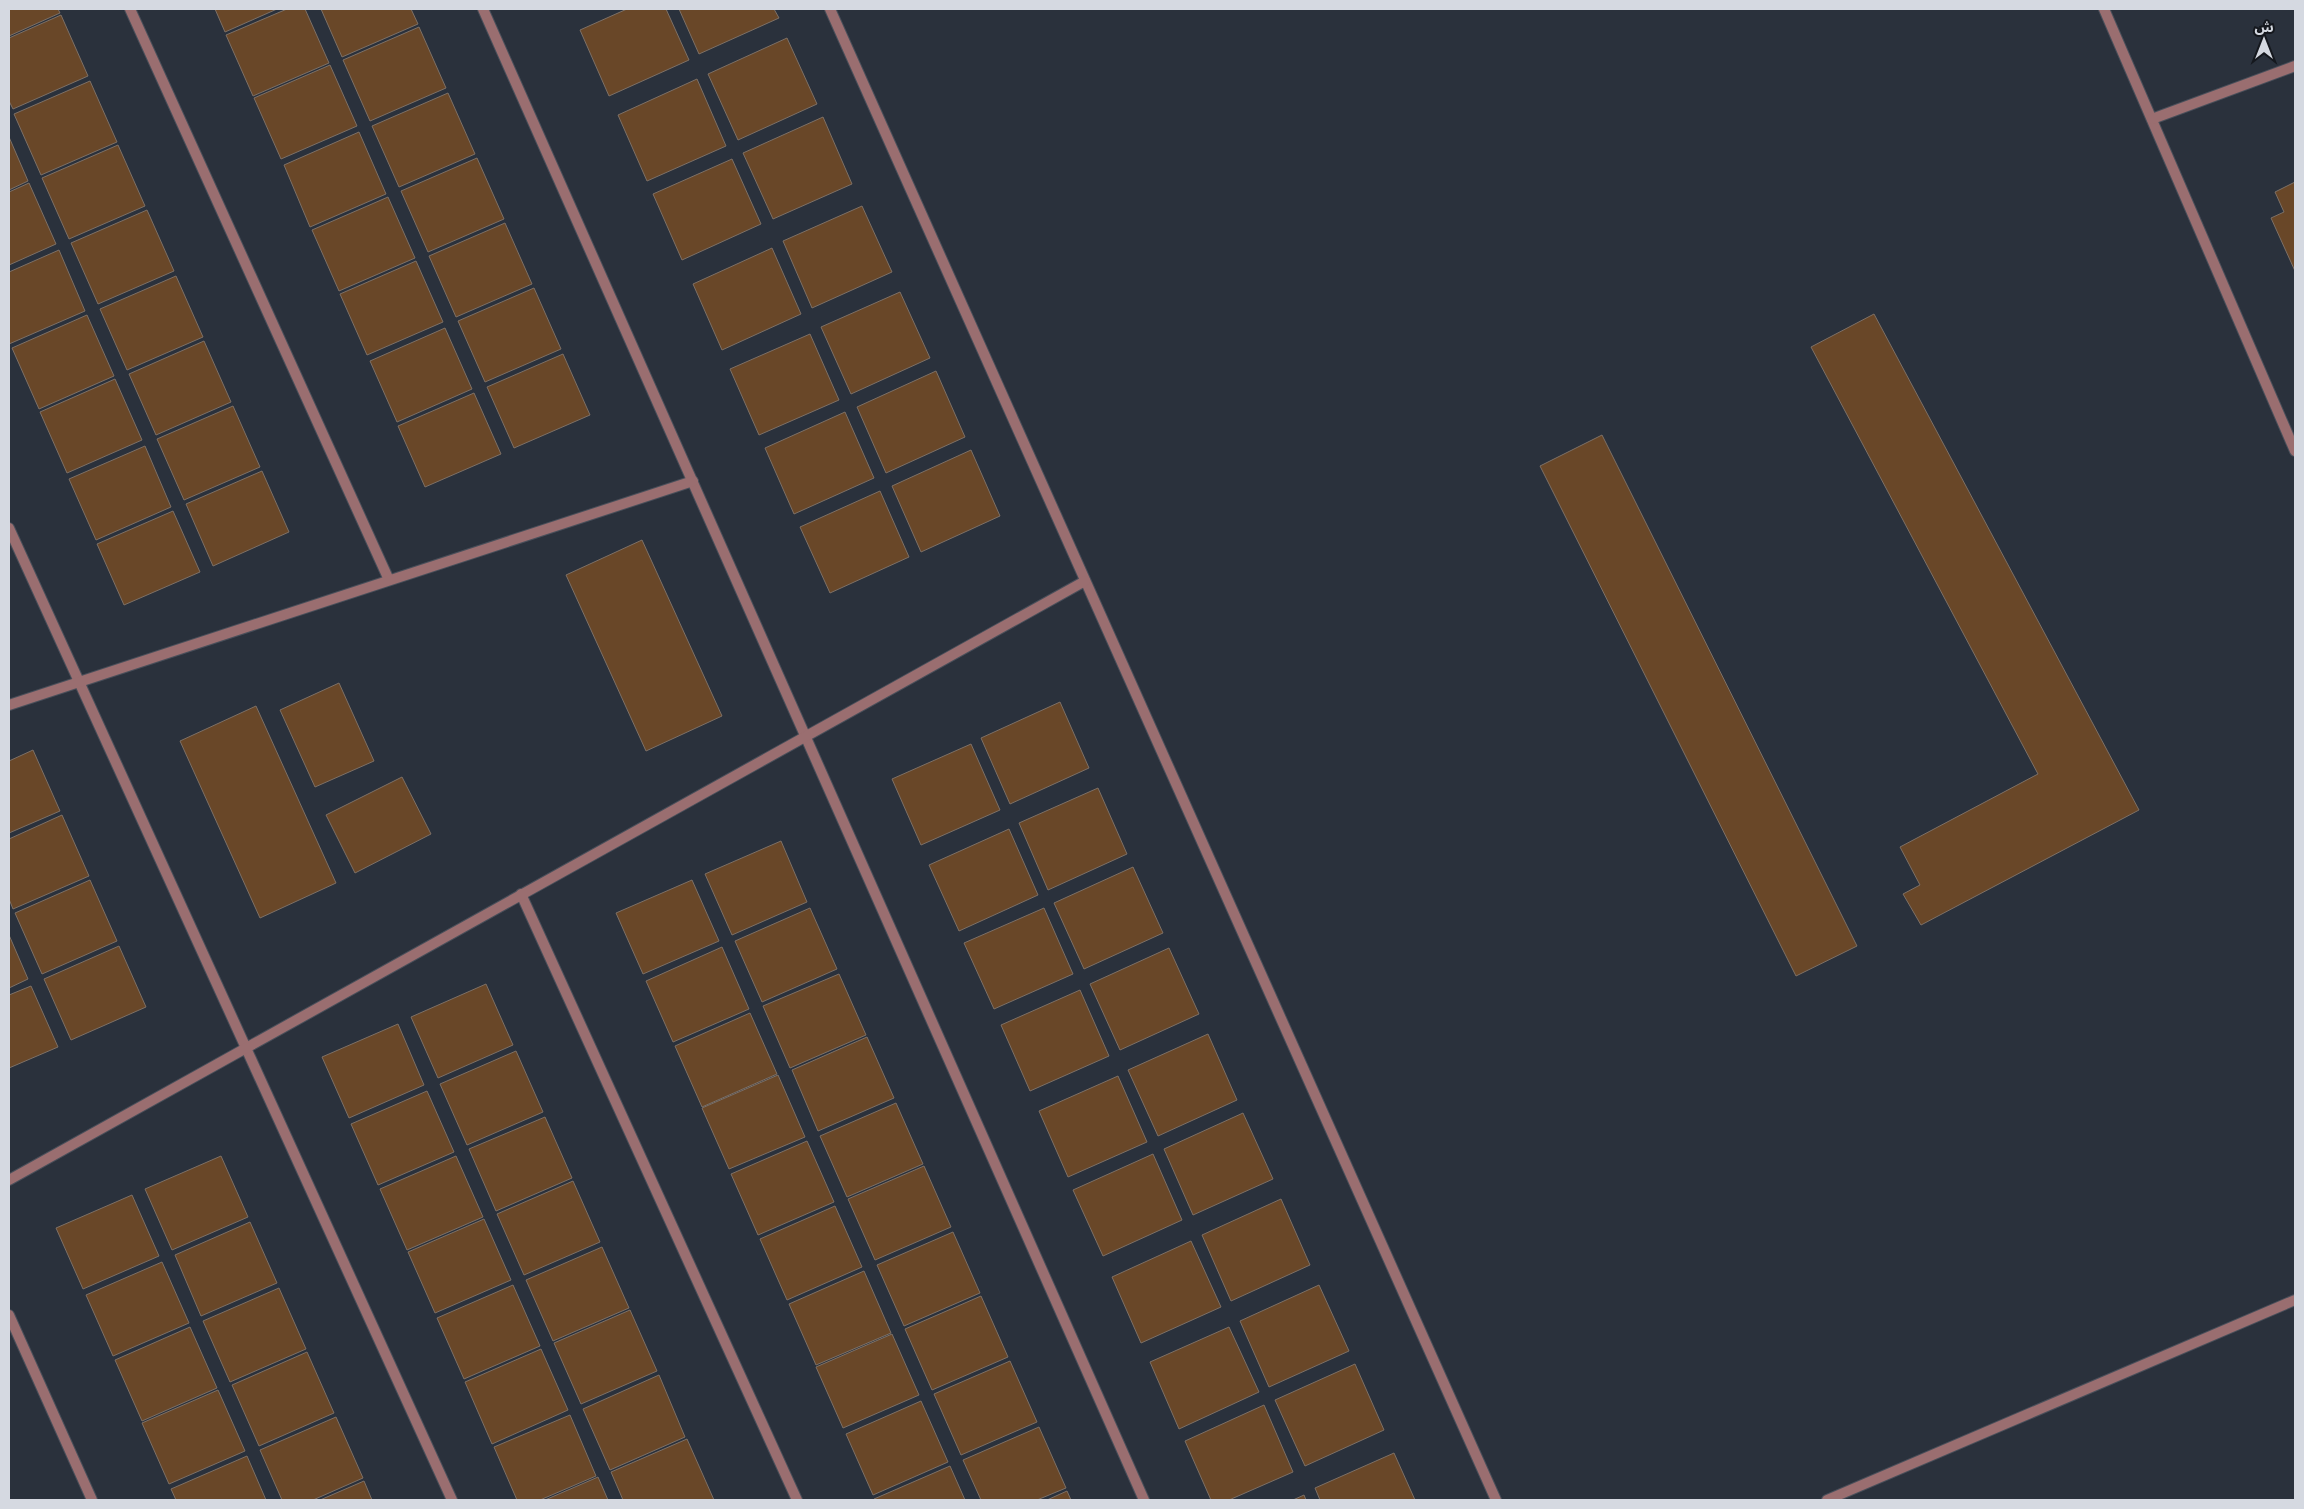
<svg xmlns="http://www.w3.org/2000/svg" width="2304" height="1509" font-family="'DM Sans','Noto Sans Arabic',sans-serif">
<rect width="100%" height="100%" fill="#2a313c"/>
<g fill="#694728" stroke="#7d7066">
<path d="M9,9H58L60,13L9,36Z"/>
<path d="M215,9H277L225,32Z"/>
<path d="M287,9H305L329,63L253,96L226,35Z"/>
<path d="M321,9H411L418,24L342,57Z"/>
<path d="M627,9H666L689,60L609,96L580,30Z"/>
<path d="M679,9H774L779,18L699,54Z"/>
<path d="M61,15L88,76L13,109L9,101V38Z"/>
<path d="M419,27L446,88L370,121L343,60Z"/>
<path d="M787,38L817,104L738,140L708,74Z"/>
<path d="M330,65L357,126L281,159L254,98Z"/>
<path d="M697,79L726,146L647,181L618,115Z"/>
<path d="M90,81L117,142L41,175L14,114Z"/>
<path d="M448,93L475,154L399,187L372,126Z"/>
<path d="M823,117L852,184L773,219L743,153Z"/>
<path d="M359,132L386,194L310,227L284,165Z"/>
<path d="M9,137L28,181L9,190Z"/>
<path d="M118,145L145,206L69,239L42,178Z"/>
<path d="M477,158L504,219L428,252L401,191Z"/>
<path d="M732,159L761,224L682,260L653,194Z"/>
<path d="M2295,182V271L2271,218L2284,212L2275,192Z"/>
<path d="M29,183L56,244L9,265V192Z"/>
<path d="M388,197L415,258L339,291L312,230Z"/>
<path d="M862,206L892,272L812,308L783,241Z"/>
<path d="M147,210L174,271L98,304L71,243Z"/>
<path d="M505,223L532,284L456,317L429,256Z"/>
<path d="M772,248L801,314L722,350L693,284Z"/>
<path d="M59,250L85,311L9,344V272Z"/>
<path d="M416,261L443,322L367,355L340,294Z"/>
<path d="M176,276L203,337L127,370L100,309Z"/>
<path d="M534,288L561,349L485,382L458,321Z"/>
<path d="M900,292L930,358L851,394L821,327Z"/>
<path d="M1874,314L2139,810L1921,925L1903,894L1920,885L1900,847L2038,774L1811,347Z"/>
<path d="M87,315L114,376L39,409L12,348Z"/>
<path d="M445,328L472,389L397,422L370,361Z"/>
<path d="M810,334L839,400L759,435L730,369Z"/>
<path d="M204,341L231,402L156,435L129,374Z"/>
<path d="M563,354L590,415L514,448L487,387Z"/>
<path d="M936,371L965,437L886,473L857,407Z"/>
<path d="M115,379L142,440L67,473L40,412Z"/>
<path d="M474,393L501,454L425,487L398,426Z"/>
<path d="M233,406L260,467L184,500L157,439Z"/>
<path d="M845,412L874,478L794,514L765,448Z"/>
<path d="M1602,435L1857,946L1796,976L1540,466Z"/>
<path d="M145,446L171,507L96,540L69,479Z"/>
<path d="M971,450L1000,516L921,552L892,486Z"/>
<path d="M262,471L289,532L213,566L186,504Z"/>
<path d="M880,491L909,557L830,593L800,527Z"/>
<path d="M173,511L200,572L124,605L97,544Z"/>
<path d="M642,540L722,716L646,751L566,575Z"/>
<path d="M339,683L374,761L315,787L280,710Z"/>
<path d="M1060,702L1089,768L1010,804L981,738Z"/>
<path d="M256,706L336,883L260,918L180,741Z"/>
<path d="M971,744L1000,810L921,845L892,779Z"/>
<path d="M33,750L60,811L9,833V761Z"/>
<path d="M402,777L431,834L355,873L326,815Z"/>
<path d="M1098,788L1127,854L1048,890L1019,823Z"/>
<path d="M62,815L89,876L13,909L9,899V839Z"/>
<path d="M1009,829L1038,895L959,931L929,865Z"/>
<path d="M781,841L807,902L732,935L705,874Z"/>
<path d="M1133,867L1163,933L1084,969L1054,903Z"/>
<path d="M90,880L117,941L42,974L15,913Z"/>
<path d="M692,880L719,941L643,974L616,913Z"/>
<path d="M810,908L837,969L762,1002L735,941Z"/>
<path d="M1044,908L1073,974L994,1009L964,943Z"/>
<path d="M9,935L28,979L9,988Z"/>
<path d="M119,946L146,1007L71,1040L44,979Z"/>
<path d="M722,947L749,1009L673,1042L646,981Z"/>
<path d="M1169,948L1199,1014L1120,1050L1090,984Z"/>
<path d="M839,974L866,1035L790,1068L763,1006Z"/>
<path d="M486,984L513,1045L438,1078L411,1017Z"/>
<path d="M31,986L58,1047L9,1068V995Z"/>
<path d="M1080,990L1109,1056L1030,1091L1001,1025Z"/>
<path d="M750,1013L777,1074L702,1107L675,1046Z"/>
<path d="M398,1024L424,1085L349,1118L322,1057Z"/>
<path d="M1208,1034L1237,1100L1158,1136L1128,1070Z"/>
<path d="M867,1037L894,1098L818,1131L792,1070Z"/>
<path d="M516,1051L543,1112L467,1145L440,1084Z"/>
<path d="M778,1075L805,1137L729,1169L702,1108Z"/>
<path d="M1118,1076L1147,1142L1068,1177L1039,1111Z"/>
<path d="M427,1091L454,1152L378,1185L351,1124Z"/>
<path d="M896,1103L923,1164L847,1197L820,1136Z"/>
<path d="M1243,1113L1273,1179L1193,1215L1164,1149Z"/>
<path d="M545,1117L572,1178L496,1211L469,1149Z"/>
<path d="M807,1141L834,1202L758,1235L731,1174Z"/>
<path d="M1153,1154L1182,1220L1103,1256L1073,1190Z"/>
<path d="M221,1156L248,1217L172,1250L145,1189Z"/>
<path d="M456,1156L483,1217L407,1250L380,1189Z"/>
<path d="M924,1166L951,1227L875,1260L848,1199Z"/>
<path d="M573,1181L600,1242L524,1275L497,1214Z"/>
<path d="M132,1195L159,1256L83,1289L56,1228Z"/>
<path d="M1281,1199L1310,1265L1231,1301L1202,1235Z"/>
<path d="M835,1206L862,1267L787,1300L760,1239Z"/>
<path d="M484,1219L511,1280L435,1313L408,1252Z"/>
<path d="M250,1222L277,1283L201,1316L175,1255Z"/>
<path d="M953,1232L980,1293L904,1326L877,1265Z"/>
<path d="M1191,1241L1221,1307L1141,1343L1112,1277Z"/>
<path d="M602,1247L629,1308L553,1341L526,1280Z"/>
<path d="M162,1262L189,1323L113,1356L86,1295Z"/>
<path d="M864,1271L891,1333L816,1365L789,1304Z"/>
<path d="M513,1285L540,1346L464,1379L437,1318Z"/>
<path d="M1319,1285L1349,1351L1269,1387L1240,1321Z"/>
<path d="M279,1288L306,1349L230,1382L203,1321Z"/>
<path d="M981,1296L1008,1357L932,1390L905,1329Z"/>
<path d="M630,1310L657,1371L581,1404L554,1343Z"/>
<path d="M190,1327L217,1388L142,1421L115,1360Z"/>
<path d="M1229,1327L1259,1392L1179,1429L1150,1362Z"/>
<path d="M892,1334L919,1395L843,1428L816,1367Z"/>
<path d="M541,1349L568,1410L492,1444L465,1382Z"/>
<path d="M307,1352L334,1413L259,1446L232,1385Z"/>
<path d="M1010,1361L1037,1422L961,1455L934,1394Z"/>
<path d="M1355,1364L1384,1430L1305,1466L1275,1400Z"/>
<path d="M659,1375L685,1437L610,1470L583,1409Z"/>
<path d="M218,1390L245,1451L169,1484L142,1423Z"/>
<path d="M921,1401L948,1462L873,1495L846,1434Z"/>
<path d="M1264,1405L1293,1472L1229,1500H1211L1185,1441Z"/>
<path d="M570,1415L596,1476L540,1500H517L494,1447Z"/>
<path d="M336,1417L363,1478L313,1500H282L260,1450Z"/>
<path d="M1039,1427L1066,1488L1037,1500H981L963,1460Z"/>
<path d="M687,1439L714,1500H623L611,1472Z"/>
<path d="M1394,1453L1415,1500H1320L1315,1488Z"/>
<path d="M247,1456L266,1500H176L171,1489Z"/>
<path d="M950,1466L965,1500H875L874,1499Z"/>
<path d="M598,1477L608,1500H545Z"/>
<path d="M364,1481L372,1500H320Z"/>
<path d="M1067,1491L1071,1500H1047Z"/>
<path d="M1304,1495L1306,1500H1293Z"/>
</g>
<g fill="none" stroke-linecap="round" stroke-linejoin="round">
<defs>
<g id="minor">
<path d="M130,9L389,580"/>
<path d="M483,9L1144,1500"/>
<path d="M830,9L1496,1500"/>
<path d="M2104,9L2295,451"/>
<path d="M2152,119L2295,66"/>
<path d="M9,528L452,1500"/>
<path d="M9,705L693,481"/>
<path d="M521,894L797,1500"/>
<path d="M9,1180L1085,581"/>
<path d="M9,1315L92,1500"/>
<path d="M1827,1500L2295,1300"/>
</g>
</defs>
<use href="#minor" stroke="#494f5a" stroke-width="12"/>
<use href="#minor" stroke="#9a6e70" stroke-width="10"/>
</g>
<rect width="2304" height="1509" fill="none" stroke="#d5d9e1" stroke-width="20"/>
<g transform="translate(2264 40)" stroke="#15181e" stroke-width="4" paint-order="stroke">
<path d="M0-4L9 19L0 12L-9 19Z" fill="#d5d9e1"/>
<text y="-8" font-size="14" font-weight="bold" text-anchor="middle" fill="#d5d9e1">ش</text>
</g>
</svg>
